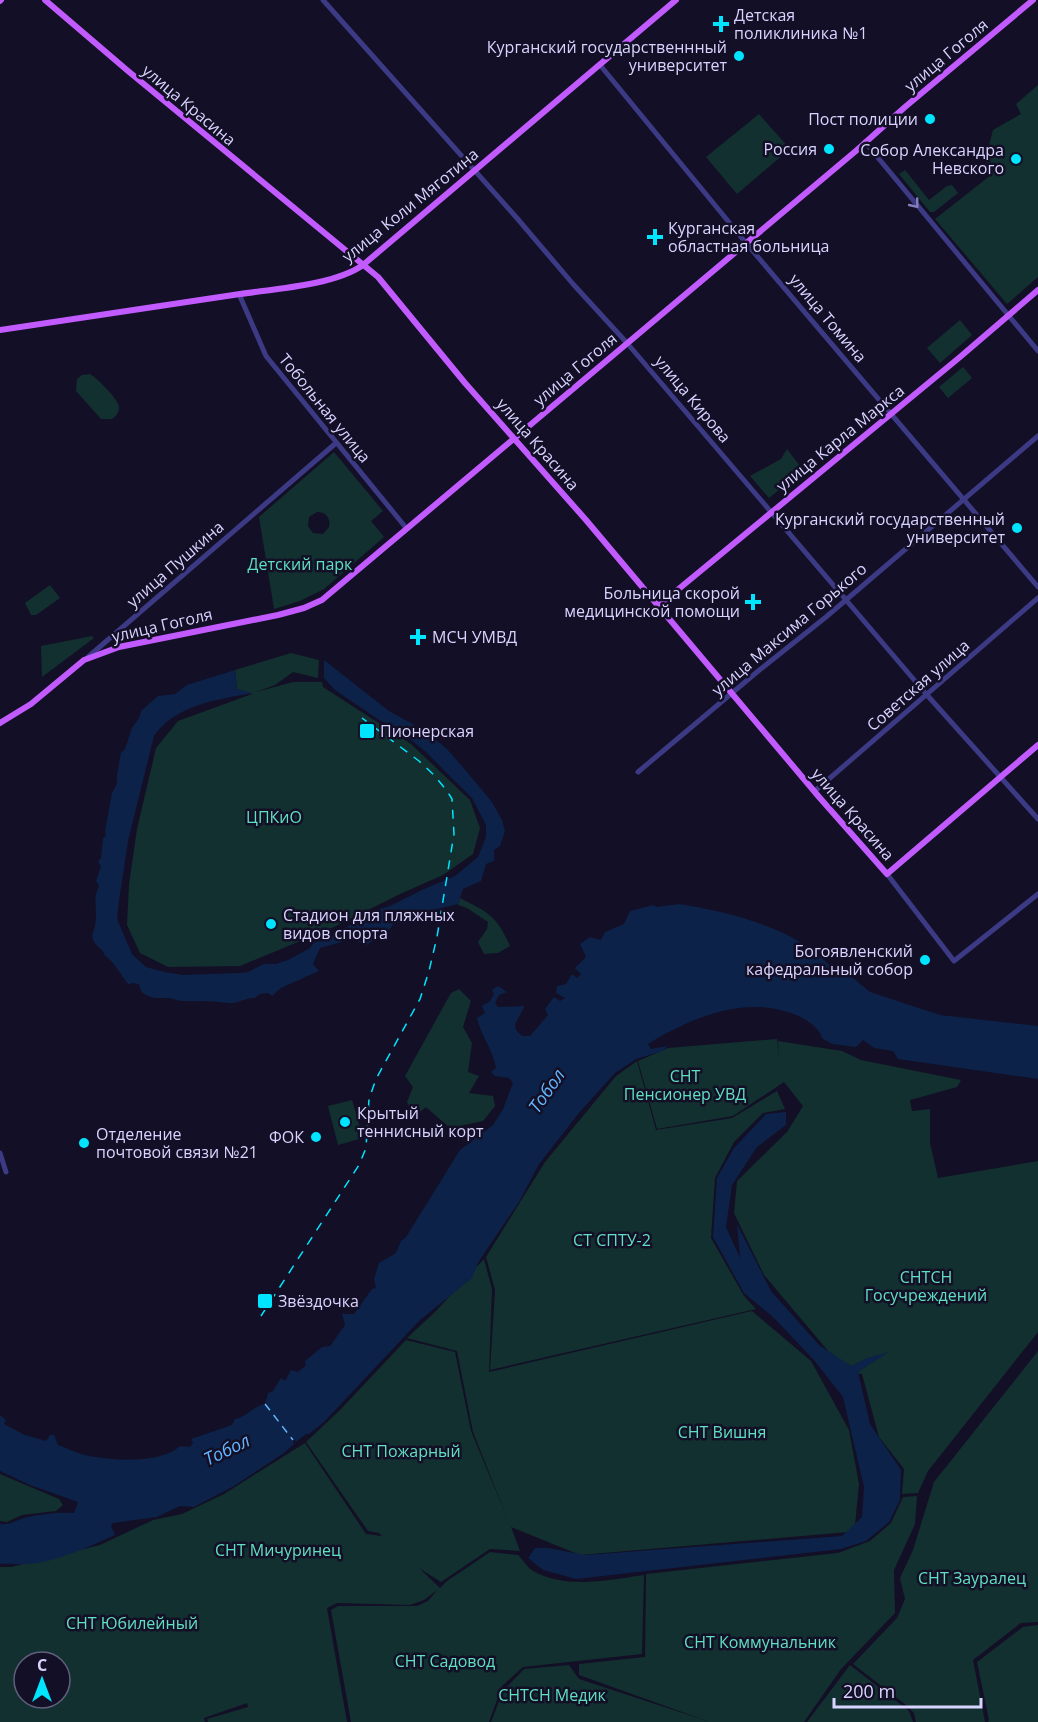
<svg xmlns="http://www.w3.org/2000/svg" width="1038" height="1722" font-family="'Open Sans',sans-serif">
<rect width="100%" height="100%" fill="#130f26"/>
<g fill="#12302f" fill-rule="evenodd">
<path d="M1038,85V277L1007,304L935,219L991,175L985,160L993,130L1021,114L1016,104Z"/>
<path d="M759,114L790,149L737,194L706,157Z"/>
<path d="M905,170L929,200L947,186L952,185L958,193L934,212H930L899,174Z"/>
<path d="M960,320L972,335L940,363L927,348Z"/>
<path d="M963,367L972,378L948,398L939,387Z"/>
<path d="M90,374C97,378 118,399 119,407C119,413 116,416 112,419H101L76,391L77,379L82,375Z"/>
<path d="M787,449L803,470L769,498L750,476L781,459Z"/>
<path d="M334,452L383,511L371,521L384,537L324,589L300,601L274,609L259,517ZM317,512C326,512 331,518 329,527L323,534L313,533L308,526L309,517Z"/>
<path d="M50,585L60,598L36,615H31L25,603Z"/>
<path d="M92,636L94,638L42,677L41,646Z"/>
<path d="M291,653L319,660L318,678L293,672L275,685L256,692L293,682H322L323,687L411,744L470,800L480,828L473,854L443,875L400,894L334,927L240,966L168,967L140,953L127,925L129,884L137,829L156,748L178,721L252,694L237,689L235,670Z"/>
<path d="M460,898C489,913 496,915 510,946L498,953L484,954L478,942L487,929L488,922L467,908L458,905Z"/>
<path d="M459,989L471,1001L463,1027L472,1043L468,1072L479,1076L469,1093L493,1096L495,1106L483,1121L450,1128L426,1107L414,1117L407,1102L413,1087L405,1076L451,993Z"/>
<path d="M777,1039L779,1056L778,1041L842,1051L861,1060L961,1080L957,1087L910,1100L912,1111L930,1109V1143L938,1178L1038,1161V1332L928,1471L918,1493L902,1494L904,1469L879,1437L862,1374L845,1371L764,1275L734,1213L737,1181L787,1132L803,1106L784,1082L733,1116L657,1129L638,1061L668,1048Z"/>
<path d="M637,1061L656,1130L732,1118L777,1091L785,1109L763,1113L734,1142L715,1178L711,1238L744,1296L756,1309L490,1370L495,1290L486,1257L545,1162L616,1076Z"/>
<path d="M352,1100L363,1138L338,1145L328,1106Z"/>
<path d="M484,1259L492,1289L489,1372L752,1311L811,1361L849,1430L859,1484L855,1525L848,1532L580,1555L511,1527L520,1551L490,1549L441,1582L419,1568L440,1588L447,1581L490,1552L518,1555C523,1560 528,1569 535,1572C567,1589 610,1580 644,1575L642,1654L523,1667L502,1686L489,1722H351L331,1610L338,1606H417L428,1601L437,1590L424,1600L410,1605L337,1603L327,1608L347,1722H208L207,1719L248,1707L247,1703L204,1718L205,1722H0V1567H11L100,1545L153,1520L182,1514L224,1494L305,1443L366,1534L382,1536L379,1533L368,1531L306,1442L340,1410L406,1340L455,1352L471,1431L508,1520L473,1432L457,1351L407,1338L435,1312ZM24,1662H60V1698H24Z"/>
<path d="M1038,1351V1622L1021,1623L973,1660L985,1722H916L914,1713L906,1705L853,1664L897,1618L905,1599L900,1578L913,1550L934,1482Z"/>
<path d="M0,1474L59,1499L63,1505L56,1511L22,1515L7,1522L0,1521Z"/>
<path d="M917,1496L915,1524L894,1570L895,1613L841,1669L804,1722H491L503,1691L524,1669L569,1665L579,1679L707,1721L579,1675V1664L645,1657L646,1574L838,1553L870,1541L891,1523L903,1497Z"/>
<path d="M1038,1625V1722H988L989,1720L977,1662L1023,1627Z"/>
<path d="M850,1665L909,1711L913,1722H807Z"/>
</g>
<g fill="#0c2248">
<path d="M324,660L389,711L425,731L446,748L462,766L492,802L502,820L505,831L500,846L494,850V861L486,864L481,881L463,889L458,904L433,910L404,924L395,922L389,930L376,932L372,941L366,946L356,940H349L320,948L313,964L319,971L281,988L272,996L268,993L260,994L255,998C246,997 238,1004 228,1003C213,1001 197,1001 182,1001C177,1001 173,998 168,998C161,998 152,999 146,995C141,993 140,988 139,984L131,983L129,985C121,976 115,962 105,956C103,948 96,947 93,940C91,934 94,931 95,926C98,912 92,899 99,886L96,881L101,866L98,862L101,858L103,838L106,836L105,831L112,793L117,784V775L121,753L125,749L132,728L139,718L141,711L158,696L175,694L187,685L235,670L237,689L253,693C219,699 175,705 154,736L128,841L118,908L117,919L132,954L146,967L165,972L183,975L238,973L248,972L264,964H276L288,960L310,948L314,942L323,941L374,911L390,906L422,890L455,876L478,857L486,837V825L472,798L426,752L396,728L379,720L335,690L324,678Z"/>
<path d="M679,904C730,912 797,928 832,968L839,966L870,992L940,1015L1038,1026V1079L898,1059L893,1051L874,1048L863,1040L856,1047L832,1044L822,1038C819,1027 806,1019 796,1015C746,994 690,1018 648,1044L651,1049L667,1046L663,1051L636,1059L615,1073L579,1113L539,1164L519,1202L479,1261L472,1278L420,1320L324,1422L309,1434H306L296,1442L294,1439L292,1440L294,1444L284,1453L234,1486L194,1507L180,1506L157,1517L113,1523L111,1526L115,1535C88,1547 59,1561 29,1564C20,1565 10,1563 0,1564V1524C9,1525 15,1521 24,1518C40,1514 58,1512 74,1513L78,1502L30,1485L0,1471V1415L6,1420L4,1424L25,1435L46,1441L50,1435H54L58,1445C67,1448 76,1453 85,1455C110,1461 161,1464 180,1446L190,1447L193,1443L191,1439L232,1425L235,1419C247,1417 253,1406 265,1404L268,1393L273,1391L281,1378L285,1381L291,1370L298,1372L306,1365L305,1361L322,1347L330,1346L345,1325L342,1314H354L372,1289L376,1288L374,1279L379,1263L396,1253L401,1241L406,1237L460,1150L493,1125L503,1109L513,1083L509,1078L495,1076L491,1072L496,1068C493,1050 481,1036 477,1018L485,1013L482,1006L490,1001L494,994L492,990L498,986L507,992L499,995L495,1003L498,1007L525,1006L515,1024L516,1030L522,1036H530L548,1015L545,1009L554,997L560,1001L565,998L556,993L557,986L566,984L572,974L577,978L581,974L575,968L586,957L580,944L590,937L601,940L605,932L624,924L630,911L653,905L657,907Z"/>
<path d="M786,1112V1125L757,1147L732,1185L726,1227L740,1258L737,1224L771,1291L819,1345L851,1366L867,1358L889,1352L858,1372L870,1424L901,1470L900,1500L889,1522L866,1541L841,1549L576,1579L543,1570L528,1558L535,1548H548L585,1555L842,1536L862,1517L864,1487L843,1397L813,1359L773,1317L744,1293L713,1237L717,1178L734,1148L766,1114Z"/>
</g>
<g fill="none" stroke-linecap="round" stroke-linejoin="round">
<path stroke="#62b6ff" stroke-width="1.5" stroke-dasharray="8 6" stroke-linecap="butt" d="M265,1404L293,1440"/>
<g stroke="#3d3a85" stroke-width="5">
<path d="M323,0L516,217L573,284L627,343L927,695L1038,819"/>
<path d="M600,65L746,243L1038,587"/>
<path d="M865,142L1038,351"/>
<path d="M239,294L266,356L407,529"/>
<path d="M88,657L336,443"/>
<path d="M638,772L757,672L826,617L1038,436"/>
<path d="M815,791L1038,598"/>
<path d="M887,874L954,961L1038,894"/>
<path d="M0,1153L6,1172"/>
</g>
<g stroke="#c25bff" stroke-width="6">
<path d="M45,0L128,71L378,277L465,383L586,520L819,797L887,874L1038,745"/>
<path d="M0,1L1,0"/>
<path d="M0,330C80,318 160,306 240,294C274,289 335,285 363,265L676,0"/>
<path d="M658,606L960,357L1038,290"/>
<path d="M0,723L31,704L84,660L119,647L278,615L304,608L322,600L857,150L905,107L1033,0"/>
</g>
<path stroke="#00e5ff" stroke-width="1.5" stroke-dasharray="9 8" stroke-linecap="butt" d="M261,1316L359,1165L366,1148L369,1099L376,1079L420,999L429,971L437,937L454,834L452,799L447,791L434,775L419,761L362,718"/>
</g>
<defs><path id="oneway-chevron" d="M-2-3.5L2.5 0L-2 3.5" fill="none" stroke-width="1.6" stroke-linecap="round" stroke-linejoin="round" transform="scale(1.5)"/></defs>
<use stroke="#837fbc" href="#oneway-chevron" transform="translate(915 204) rotate(51)"/>
<g fill="#00e5ff" stroke="#130f26" stroke-width="2">
<path d="M718 15h6v6h6v6h-6v6h-6v-6h-6v-6h6z"/>
<circle cx="739" cy="56" r="6"/>
<circle cx="930" cy="119" r="6"/>
<circle cx="829" cy="149" r="6"/>
<circle cx="1016" cy="159" r="6"/>
<path d="M652 228h6v6h6v6h-6v6h-6v-6h-6v-6h6z"/>
<circle cx="1017" cy="528" r="6"/>
<path d="M750 593h6v6h6v6h-6v6h-6v-6h-6v-6h6z"/>
<path d="M415 628h6v6h6v6h-6v6h-6v-6h-6v-6h6z"/>
<rect x="359" y="723" width="16" height="16" rx="3"/>
<circle cx="271" cy="924" r="6"/>
<circle cx="925" cy="960" r="6"/>
<circle cx="345" cy="1122" r="6"/>
<circle cx="316" cy="1137" r="6"/>
<circle cx="84" cy="1143" r="6"/>
<rect x="257" y="1293" width="16" height="16" rx="3"/>
</g>
<g text-anchor="middle" stroke-width="5" stroke-linejoin="round" paint-order="stroke">
<g font-size="16" fill="#d9d4ff" stroke="#130f26" text-anchor="start">
<text x="734" y="21">Детская<tspan x="734" dy="18">поликлиника №1</tspan></text>
<text x="727" y="53" text-anchor="end">Курганский государственнный<tspan x="727" dy="18">университет</tspan></text>
<text x="918" y="125" text-anchor="end">Пост полиции</text>
<text x="817" y="155" text-anchor="end">Россия</text>
<text x="1004" y="156" text-anchor="end">Собор Александра<tspan x="1004" dy="18">Невского</tspan></text>
<text x="668" y="234">Курганская<tspan x="668" dy="18">областная больница</tspan></text>
<text x="1005" y="525" text-anchor="end">Курганский государственный<tspan x="1005" dy="18">университет</tspan></text>
<text x="740" y="599" text-anchor="end">Больница скорой<tspan x="740" dy="18">медицинской помощи</tspan></text>
<text x="432" y="643">МСЧ УМВД</text>
<text x="380" y="737">Пионерская</text>
<text x="283" y="921">Стадион для пляжных<tspan x="283" dy="18">видов спорта</tspan></text>
<text x="913" y="957" text-anchor="end">Богоявленский<tspan x="913" dy="18">кафедральный собор</tspan></text>
<text x="357" y="1119">Крытый<tspan x="357" dy="18">теннисный корт</tspan></text>
<text x="96" y="1140">Отделение<tspan x="96" dy="18">почтовой связи №21</tspan></text>
<text x="304" y="1143" text-anchor="end">ФОК</text>
<text x="278" y="1307">Звёздочка</text>
</g>
<g font-size="16" fill="#d9d4ff" stroke="#130f26">
<text transform="translate(946 55) rotate(-40)" y="6">улица Гоголя</text>
<text transform="translate(189 105) rotate(40)" y="6">улица Красина</text>
<text transform="translate(410 205) rotate(-39)" y="6">улица Коли Мяготина</text>
<text transform="translate(828 318) rotate(50)" y="6">улица Томина</text>
<text transform="translate(575 369) rotate(-40)" y="6">улица Гоголя</text>
<text transform="translate(693 399) rotate(50)" y="6">улица Кирова</text>
<text transform="translate(325 408) rotate(51)" y="6">Тобольная улица</text>
<text transform="translate(840 438) rotate(-39)" y="6">улица Карла Маркса</text>
<text transform="translate(538 444) rotate(49)" y="6">улица Красина</text>
<text transform="translate(175 564) rotate(-41)" y="6">улица Пушкина</text>
<text transform="translate(162 625) rotate(-13)" y="6">улица Гоголя</text>
<text transform="translate(789 629) rotate(-40)" y="6">улица Максима Горького</text>
<text transform="translate(918 685) rotate(-41)" y="6">Советская улица</text>
<text transform="translate(853 814) rotate(49)" y="6">улица Красина</text>
</g>
<g font-size="16" fill="#5fe0c0" stroke="#130f26">
<text x="300" y="570">Детский парк</text>
<text x="274" y="823">ЦПКиО</text>
<text x="685" y="1082">СНТ<tspan x="685" dy="18">Пенсионер УВД</tspan></text>
<text x="612" y="1246">СТ СПТУ-2</text>
<text x="926" y="1283">СНТСН<tspan x="926" dy="18">Госучреждений</tspan></text>
<text x="722" y="1438">СНТ Вишня</text>
<text x="401" y="1457">СНТ Пожарный</text>
<text x="278" y="1556">СНТ Мичуринец</text>
<text x="972" y="1584">СНТ Зауралец</text>
<text x="132" y="1629">СНТ Юбилейный</text>
<text x="760" y="1648">СНТ Коммунальник</text>
<text x="445" y="1667">СНТ Садовод</text>
<text x="552" y="1701">СНТСН Медик</text>
</g>
<g font-size="18" font-style="italic" fill="#62b6ff" stroke="#130f26">
<text transform="translate(547 1091) rotate(-55)" y="6">Тобол</text>
<text transform="translate(227 1450) rotate(-26)" y="6">Тобол</text>
</g>
</g>
<g transform="translate(42 1680)"><circle r="28" fill="#130f26" stroke="#625e7d" stroke-width="1.5"/>
<path d="M0-4.5L10 22L0 15L-10 22Z" fill="#00e5ff"/>
<text y="-9" font-size="16" font-weight="bold" text-anchor="middle" fill="#d9d4ff">С</text>
</g>
<path d="M834 1698v9h147v-9" fill="none" stroke="#d9d4ff" stroke-width="3"/>
<text x="843" y="1698" font-size="18" fill="#d9d4ff" stroke="#130f26" stroke-width="4.5" paint-order="stroke">200 m</text>
</svg>
